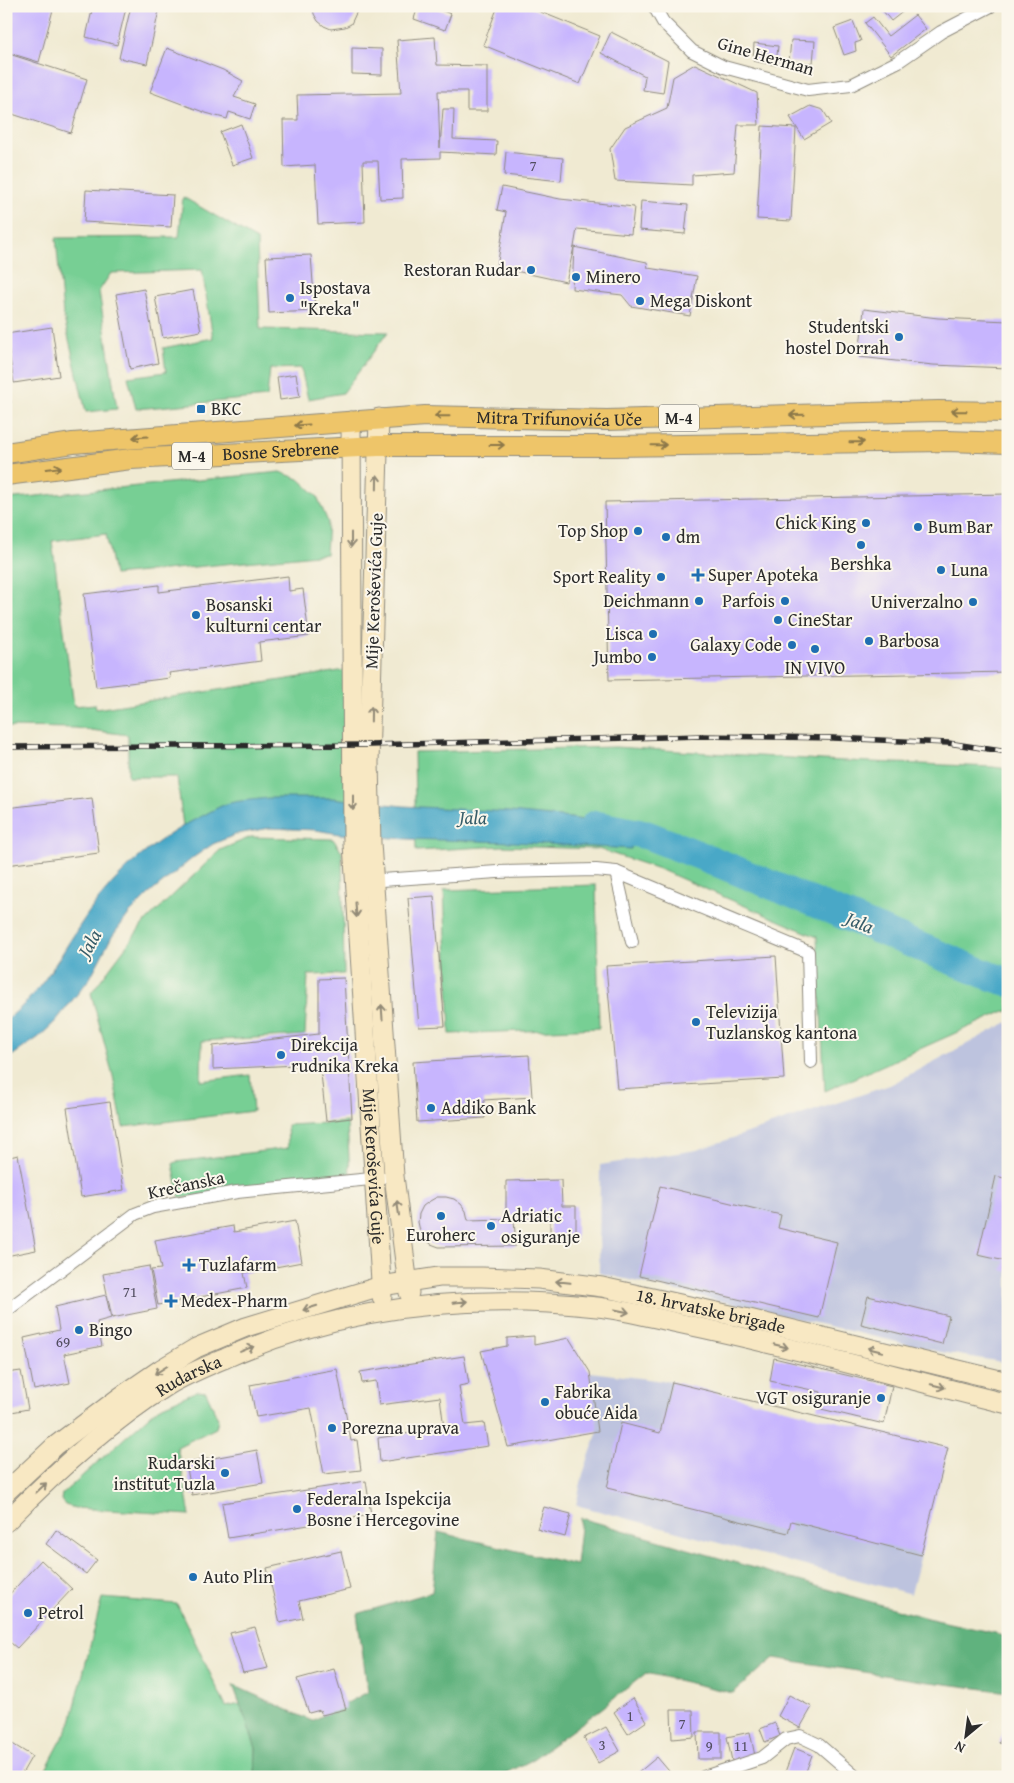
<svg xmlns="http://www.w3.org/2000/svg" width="1014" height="1783" font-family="'Gentium Book Plus',serif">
<rect width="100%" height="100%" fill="#fbf7ec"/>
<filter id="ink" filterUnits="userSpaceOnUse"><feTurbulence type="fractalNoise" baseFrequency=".02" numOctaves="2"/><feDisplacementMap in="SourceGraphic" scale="10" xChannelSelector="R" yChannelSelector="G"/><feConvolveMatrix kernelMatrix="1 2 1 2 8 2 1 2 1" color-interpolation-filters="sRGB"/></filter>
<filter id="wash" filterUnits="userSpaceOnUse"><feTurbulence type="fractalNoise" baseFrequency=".0096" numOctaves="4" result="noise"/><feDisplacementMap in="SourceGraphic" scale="20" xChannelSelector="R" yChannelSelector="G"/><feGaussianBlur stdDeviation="1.12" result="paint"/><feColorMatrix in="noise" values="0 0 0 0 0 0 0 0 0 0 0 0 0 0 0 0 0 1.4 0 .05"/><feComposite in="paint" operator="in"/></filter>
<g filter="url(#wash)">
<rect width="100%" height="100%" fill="#f0ead2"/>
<g fill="#bdc3de">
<path d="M1008,1022V1363L941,1352L599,1273L600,1165L697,1150L890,1085Z"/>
<path d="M590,1372L672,1382L948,1448L911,1594L576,1505L583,1474L598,1431Z"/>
</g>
<g fill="#77cf94" stroke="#517d60">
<path d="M183,197L257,240L260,329L388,332L343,393L308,399L301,368L270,369L267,397L136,409L128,377L166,372L163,348L213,338L202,270L111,273L99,291L117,409L86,412L63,314L56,238L179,237Z"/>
<path d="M280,472L299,479L317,496L328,522L326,554L114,575L106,534L52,541L74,706L95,704L96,709L352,669L353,815L267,813L185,843L177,777H128V735L76,728L6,727V499Z"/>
<path d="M615,747L822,760L993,767L1008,769V1012L1005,1011L825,1091L817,937L659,869L598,849L502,846L416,851L414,752Z"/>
<path d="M251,837L333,839L342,852L344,974L308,975L305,1035L202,1041L201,1081L250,1075L253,1111L123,1127L113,1076L91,993L143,924L220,850Z"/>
<path d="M596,885L599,1028L450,1034L444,890Z"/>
<path d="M347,1122L350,1176L180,1198L173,1164L176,1162L288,1148L287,1125Z"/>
<path d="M197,1391L206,1392L218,1419L216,1428L177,1447L190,1515L75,1508L65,1505L61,1500L62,1494L158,1408Z"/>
<path d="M102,1598L177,1604L226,1707L241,1704L256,1748L255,1777H42L71,1722Z"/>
</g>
<path fill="#61b27e" stroke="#466e54" d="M581,1518L927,1618L1008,1636V1692L922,1681L774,1658L733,1693L646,1673L601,1709L530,1761L499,1777H255L256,1748L233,1685L312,1721L368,1692L357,1614L432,1592L438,1532L576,1565Z"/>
<path fill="#48a8c7" stroke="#3a6a79" d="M268,798H332L403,806L510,812L571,818L633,828L631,849L512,842L407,839L339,834L316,830L270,828L237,834L213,844L194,857L149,894L129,914L111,938L90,978L55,1022L39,1037L6,1060V1020C46,990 65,944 94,905C123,867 159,837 202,816C210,812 218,807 226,804C239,800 255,800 268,798Z"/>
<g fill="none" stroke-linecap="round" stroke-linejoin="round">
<path stroke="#48a8c7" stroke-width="29" d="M595,825L647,835L709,859L985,974L1008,982"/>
</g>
<g id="blocks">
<g fill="#c7b5fe">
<path d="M6,6H54L39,62L6,52Z"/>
<path d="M93,6H117L126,8L117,45L86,37Z"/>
<path d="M131,6H160L147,64L119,58Z"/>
<path d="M313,6H357V11L351,24L345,27L331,29L324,26L318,21L314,14Z"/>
<path d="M418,6H429L451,14L445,30L414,19Z"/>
<path d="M498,6H526L600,36L580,84L483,45Z"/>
<path d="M879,6H910L891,21Z"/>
<path d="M915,15L926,29L891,56L865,23L873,17L888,36Z"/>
<path d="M853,21L861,41L855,43L856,51L844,55L834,28Z"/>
<path d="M611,32L668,61L663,93L643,90L645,76L601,53Z"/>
<path d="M435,37L437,65L487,66V111H467V91H438L440,148L443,109H454L453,139L497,141L496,155L440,152V158L402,159L403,198L380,199L378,161H363L365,222L318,224L315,165L284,167L283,120H298L297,95L401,93L397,40Z"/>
<path d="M791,40L815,41L813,63L789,62Z"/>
<path d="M754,43L778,46L776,65L753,61Z"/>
<path d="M167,48L223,70L243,81L234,97L255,104L250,119L229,112L227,119L206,113L150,92Z"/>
<path d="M352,48L382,49V75L352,74Z"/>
<path d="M6,53L87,79L71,133L6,112Z"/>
<path d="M695,64L757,93L759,125H738L734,172L692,175V185L615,181L610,149L625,127L667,108L673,77Z"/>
<path d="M810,106L823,110L831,123L804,139L790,117Z"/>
<path d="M241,124L253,158L232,165L220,132Z"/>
<path d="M762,126L796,128L791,221L757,219Z"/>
<path d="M506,152L563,158L561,181L504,175Z"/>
<path d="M502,187L560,199L634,207L631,234L577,229L574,247L647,262L648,268L697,276L690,316L631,306L622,295L572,289L574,247L566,282L497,267L506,212L497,210Z"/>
<path d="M86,190L173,195L171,227L84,222Z"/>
<path d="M641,201L688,205L685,234L639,230Z"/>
<path d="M311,255L315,311L269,313L266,257Z"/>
<path d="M144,289L158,363L130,369L116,294Z"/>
<path d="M193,290L201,331L163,338L155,297Z"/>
<path d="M864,309L938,318L1008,321V368L933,365L859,357Z"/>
<path d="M52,327L59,376L14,383L6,334Z"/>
<path d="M296,374L300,397L280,400L277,377Z"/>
<path d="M7,376L11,403L6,404V377Z"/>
<path d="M1008,494V672L609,680L605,502Z"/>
<path d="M288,576L289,591L303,589L309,636L259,642L261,661L169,673L170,678L96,687L84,594L159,585V592Z"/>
<path d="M92,798L99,853L6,865V808Z"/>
<path d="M434,896L445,1026L419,1027L408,898Z"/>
<path d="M776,956L784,1079L617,1089L606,966Z"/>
<path d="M344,978L352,1118L326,1121L320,1064L213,1069V1046L319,1034V979Z"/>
<path d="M529,1055L532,1097L484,1100L485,1118L417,1122L413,1062Z"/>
<path d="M110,1102L124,1190L81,1197L67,1108Z"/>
<path d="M18,1155L36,1250L6,1256V1158Z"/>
<path d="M996,1176L1008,1179V1272L1002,1270L1005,1261L978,1255Z"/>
<path d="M561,1180L562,1206H576V1240H559L553,1237L550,1230V1219L514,1220L516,1246L439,1247L431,1244L424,1238L420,1231L418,1222L419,1214L423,1206L430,1201L437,1197H446L454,1199L461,1204L466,1211L468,1220L506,1219V1181Z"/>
<path d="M660,1186L781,1215L778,1228L837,1242L819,1318L639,1276Z"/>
<path d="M295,1221L302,1262L244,1273L247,1288L158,1305L151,1270L161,1269L155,1240L233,1226L234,1232Z"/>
<path d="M149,1266L157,1309L112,1318L103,1274Z"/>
<path d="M106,1295L111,1318L97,1322L102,1346L64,1354L70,1383L34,1390L24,1338L59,1330L55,1307Z"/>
<path d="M868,1296L949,1316L942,1344L861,1324Z"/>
<path d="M534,1336V1345L569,1338L590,1372L598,1431L508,1447L481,1351L507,1346V1338Z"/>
<path d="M464,1356L469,1384L459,1386L465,1425L484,1423L488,1446L380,1462L378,1438L444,1428L440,1397L379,1405L376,1381L362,1383L360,1372Z"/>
<path d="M774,1358L892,1386L884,1424L817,1408L821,1392L770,1381Z"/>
<path d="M337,1369L351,1441L357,1440L361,1470L324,1474L311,1408L256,1417L250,1385Z"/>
<path d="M21,1371L28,1409L6,1413V1373Z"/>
<path d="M672,1382L948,1448L921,1555L791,1521L788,1533L607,1488L621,1423L660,1433Z"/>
<path d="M257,1450L263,1483L192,1495L186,1463Z"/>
<path d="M366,1481L371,1515L228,1538L222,1503Z"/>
<path d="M544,1507L571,1514L565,1537L537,1529Z"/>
<path d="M56,1530L97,1560L86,1574L46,1544Z"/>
<path d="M341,1551L350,1589L299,1601L303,1618L280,1623L267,1568Z"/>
<path d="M41,1560L72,1589L17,1648L6,1639V1598Z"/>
<path d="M255,1627L268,1668L243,1673L230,1633Z"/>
<path d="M334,1669L346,1709L322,1715L320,1710L309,1713L297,1679Z"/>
<path d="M789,1695L812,1707L800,1728L778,1716Z"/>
<path d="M633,1698L647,1721L628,1734L614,1712Z"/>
<path d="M671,1710H693L694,1737L672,1739Z"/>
<path d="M1008,1720V1746L999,1743Z"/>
<path d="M775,1723L780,1736L765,1742L760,1729Z"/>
<path d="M606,1727L620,1751L598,1763L584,1738Z"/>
<path d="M697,1732H721V1759H698Z"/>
<path d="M750,1732L755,1756L732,1761L727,1737Z"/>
<path d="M6,1740L32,1756L20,1777H6Z"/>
<path d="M794,1748L812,1755L804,1777H796L785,1772Z"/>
<path d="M657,1757L674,1777H641L638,1773Z"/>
</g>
</g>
</g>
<g filter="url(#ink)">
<use href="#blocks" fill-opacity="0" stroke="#8e8a7e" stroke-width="1"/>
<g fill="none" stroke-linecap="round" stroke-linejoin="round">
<defs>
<g id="minor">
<path d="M654,6L663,22L692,51L724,67L808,90L851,85L899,61L941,32L991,6"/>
<path d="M616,872L632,942"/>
<path d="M367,881L497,872L596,870L616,872L808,952L811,1062"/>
<path d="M6,1311L135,1214L153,1207L237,1192L381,1178"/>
<path d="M704,1777L762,1758L786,1739L800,1736L819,1745L856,1777"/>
</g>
<g id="secondary">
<path d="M379,418L369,763L371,843L394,1176L409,1293"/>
<path id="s1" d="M351,421L353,844L382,1297"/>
<path id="s2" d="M6,1492L55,1446L120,1397L161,1369L196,1348L246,1327L381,1286L439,1277H482L539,1279L602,1287L749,1319L1008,1382"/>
<path id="s3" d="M6,1522C53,1474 111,1421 167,1386C185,1375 207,1366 226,1358C344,1305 469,1293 597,1307C627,1310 657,1319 687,1325C795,1347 901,1378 1008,1404"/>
</g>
<g id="primary">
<path id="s4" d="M6,453L73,443L425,416L607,420L938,411L1008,412"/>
<path id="s5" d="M6,475L131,459L378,446H614L947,441L1008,443"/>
</g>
</defs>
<use href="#minor" stroke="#8e8a7e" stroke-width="14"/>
<use href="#secondary" stroke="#8e8a7e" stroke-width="21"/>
<use href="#primary" stroke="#8e8a7e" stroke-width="22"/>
<use href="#minor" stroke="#fff" stroke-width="12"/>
<use href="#secondary" stroke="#f8e8c3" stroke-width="19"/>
<use href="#primary" stroke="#eec569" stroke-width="20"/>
<defs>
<path id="rail" d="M6,747L370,745L701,736L833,738L948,743L1008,752"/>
</defs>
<use href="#rail" stroke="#2b2b2b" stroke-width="5.5"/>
<use href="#rail" stroke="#fbf7ec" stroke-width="4" stroke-dasharray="11" stroke-linecap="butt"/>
</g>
<defs><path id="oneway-shaft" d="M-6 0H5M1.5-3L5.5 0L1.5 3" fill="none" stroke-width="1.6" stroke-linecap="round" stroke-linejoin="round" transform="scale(1.25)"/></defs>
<g stroke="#8c784a">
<use href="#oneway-shaft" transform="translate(959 411) rotate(-179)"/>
<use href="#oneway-shaft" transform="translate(797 415) rotate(179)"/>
<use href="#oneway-shaft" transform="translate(442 416) rotate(-179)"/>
<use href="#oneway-shaft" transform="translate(302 425) rotate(176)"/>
<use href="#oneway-shaft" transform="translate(140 437) rotate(176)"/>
<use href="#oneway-shaft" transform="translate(857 442) rotate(-1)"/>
<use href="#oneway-shaft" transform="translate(497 445)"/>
<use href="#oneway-shaft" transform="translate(659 445) rotate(-1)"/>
<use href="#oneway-shaft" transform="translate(54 468) rotate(-8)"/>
</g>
<g stroke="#928a77">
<use href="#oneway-shaft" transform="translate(377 482) rotate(-89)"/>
<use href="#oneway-shaft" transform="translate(351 540) rotate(90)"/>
<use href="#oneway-shaft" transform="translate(371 714) rotate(-89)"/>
<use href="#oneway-shaft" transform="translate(353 803) rotate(90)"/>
<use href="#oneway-shaft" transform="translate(356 910) rotate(86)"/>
<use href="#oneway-shaft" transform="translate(382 1012) rotate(-94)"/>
<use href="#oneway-shaft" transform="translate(398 1208) rotate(-98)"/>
<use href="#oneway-shaft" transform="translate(563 1282) rotate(-174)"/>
<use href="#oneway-shaft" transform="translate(460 1302) rotate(-6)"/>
<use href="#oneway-shaft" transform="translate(310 1308) rotate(163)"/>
<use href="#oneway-shaft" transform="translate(622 1311) rotate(11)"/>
<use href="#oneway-shaft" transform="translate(781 1346) rotate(14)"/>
<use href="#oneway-shaft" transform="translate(247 1349) rotate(-22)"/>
<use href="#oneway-shaft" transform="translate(875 1350) rotate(-166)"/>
<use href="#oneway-shaft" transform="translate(161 1370) rotate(148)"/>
<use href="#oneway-shaft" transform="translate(938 1386) rotate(14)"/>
<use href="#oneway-shaft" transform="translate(41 1488) rotate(-43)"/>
</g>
</g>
<g fill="#1f6fb2" stroke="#fbf7ec" stroke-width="2">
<circle cx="531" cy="270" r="5"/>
<circle cx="576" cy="277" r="5"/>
<circle cx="290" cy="298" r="5"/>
<circle cx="640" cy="301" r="5"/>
<circle cx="899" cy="337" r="5"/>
<rect x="196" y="404" width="10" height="10" rx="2.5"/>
<circle cx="866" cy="523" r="5"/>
<circle cx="918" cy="527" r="5"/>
<circle cx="638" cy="531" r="5"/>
<circle cx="666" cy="537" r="5"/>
<circle cx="861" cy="545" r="5"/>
<circle cx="941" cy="570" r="5"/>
<path d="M695.5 567.5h5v5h5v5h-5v5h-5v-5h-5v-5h5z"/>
<circle cx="661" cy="577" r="5"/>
<circle cx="699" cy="601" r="5"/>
<circle cx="785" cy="601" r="5"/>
<circle cx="973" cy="602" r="5"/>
<circle cx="196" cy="615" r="5"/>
<circle cx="778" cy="620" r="5"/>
<circle cx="653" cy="634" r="5"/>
<circle cx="869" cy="641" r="5"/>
<circle cx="792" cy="645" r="5"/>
<circle cx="815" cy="649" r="5"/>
<circle cx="652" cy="657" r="5"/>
<circle cx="696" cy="1022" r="5"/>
<circle cx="281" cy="1055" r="5"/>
<circle cx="431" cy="1108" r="5"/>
<circle cx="441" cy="1216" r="5"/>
<circle cx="491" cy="1226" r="5"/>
<path d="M186.5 1257.5h5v5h5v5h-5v5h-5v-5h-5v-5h5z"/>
<path d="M168.5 1293.5h5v5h5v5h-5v5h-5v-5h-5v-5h5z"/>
<circle cx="79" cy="1330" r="5"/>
<circle cx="881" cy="1398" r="5"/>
<circle cx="545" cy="1402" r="5"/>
<circle cx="332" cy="1428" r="5"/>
<circle cx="225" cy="1473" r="5"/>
<circle cx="297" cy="1509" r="5"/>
<circle cx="193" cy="1577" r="5"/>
<circle cx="28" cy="1613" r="5"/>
</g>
<g text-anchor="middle" stroke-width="4" stroke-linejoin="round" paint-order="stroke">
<g font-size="15" fill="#524e60">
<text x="533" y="171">7</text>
<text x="130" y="1297">71</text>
<text x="63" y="1347">69</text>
<text x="630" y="1721">1</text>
<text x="682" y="1729">7</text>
<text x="602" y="1750">3</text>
<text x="709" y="1751">9</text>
<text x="741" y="1751">11</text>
</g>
<g fill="#fbf7ec" stroke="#696865" stroke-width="1">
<rect x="659" y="404.5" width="40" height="27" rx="4"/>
<rect x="172" y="442.5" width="40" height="27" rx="4"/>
</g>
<g font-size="16" font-weight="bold" fill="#2b2b2b">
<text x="679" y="424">M-4</text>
<text x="192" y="462">M-4</text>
</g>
<g font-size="18" fill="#2b2b2b" stroke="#fbf7ec">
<text transform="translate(766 56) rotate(16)" y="6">Gine Herman</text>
<text dy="6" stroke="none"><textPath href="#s4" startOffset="555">Mitra Trifunovića Uče</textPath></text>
<text dy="6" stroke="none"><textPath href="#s5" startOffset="276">Bosne Srebrene</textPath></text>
<text transform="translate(374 591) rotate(-88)" y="6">Mije Keroševića Guje</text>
<text dy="6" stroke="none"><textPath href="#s1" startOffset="746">Mije Keroševića Guje</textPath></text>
<text transform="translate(186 1185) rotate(-12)" y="6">Krečanska</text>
<text dy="6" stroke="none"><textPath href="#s2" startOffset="768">18. hrvatske brigade</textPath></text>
<text dy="6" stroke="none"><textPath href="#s3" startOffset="235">Rudarska</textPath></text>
</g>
<g font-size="18" fill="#2b2b2b" stroke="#fbf7ec" text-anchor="start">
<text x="521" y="276" text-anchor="end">Restoran Rudar</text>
<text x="586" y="283">Minero</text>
<text x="300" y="294">Ispostava<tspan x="300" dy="21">"Kreka"</tspan></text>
<text x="650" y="307">Mega Diskont</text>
<text x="889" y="333" text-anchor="end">Studentski<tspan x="889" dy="21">hostel Dorrah</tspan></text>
<text x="211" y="415">BKC</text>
<text x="856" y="529" text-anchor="end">Chick King</text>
<text x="928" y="533">Bum Bar</text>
<text x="628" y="537" text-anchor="end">Top Shop</text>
<text x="676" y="543">dm</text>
<text x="861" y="570" text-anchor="middle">Bershka</text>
<text x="951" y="576">Luna</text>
<text x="708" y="581">Super Apoteka</text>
<text x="651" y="583" text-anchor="end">Sport Reality</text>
<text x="689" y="607" text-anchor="end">Deichmann</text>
<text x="775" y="607" text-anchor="end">Parfois</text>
<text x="963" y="608" text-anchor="end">Univerzalno</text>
<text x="206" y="611">Bosanski<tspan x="206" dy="21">kulturni centar</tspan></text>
<text x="788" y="626">CineStar</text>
<text x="643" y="640" text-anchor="end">Lisca</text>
<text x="879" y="647">Barbosa</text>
<text x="782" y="651" text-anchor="end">Galaxy Code</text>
<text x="642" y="663" text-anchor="end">Jumbo</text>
<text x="815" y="674" text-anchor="middle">IN VIVO</text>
<text x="706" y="1018">Televizija<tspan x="706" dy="21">Tuzlanskog kantona</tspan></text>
<text x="291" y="1051">Direkcija<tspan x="291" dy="21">rudnika Kreka</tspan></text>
<text x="441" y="1114">Addiko Bank</text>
<text x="501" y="1222">Adriatic<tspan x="501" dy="21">osiguranje</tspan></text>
<text x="441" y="1241" text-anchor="middle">Euroherc</text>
<text x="199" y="1271">Tuzlafarm</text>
<text x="181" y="1307">Medex-Pharm</text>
<text x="89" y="1336">Bingo</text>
<text x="555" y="1398">Fabrika<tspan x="555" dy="21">obuće Aida</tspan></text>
<text x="871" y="1404" text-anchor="end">VGT osiguranje</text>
<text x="342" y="1434">Porezna uprava</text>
<text x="215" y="1469" text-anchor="end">Rudarski<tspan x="215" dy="21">institut Tuzla</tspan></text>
<text x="307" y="1505">Federalna Ispekcija<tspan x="307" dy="21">Bosne i Hercegovine</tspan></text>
<text x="203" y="1583">Auto Plin</text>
<text x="38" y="1619">Petrol</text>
</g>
<g font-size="19" font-style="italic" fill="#375d69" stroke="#fbf7ec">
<text transform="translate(473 817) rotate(1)" y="7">Jala</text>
<text transform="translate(860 922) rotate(22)" y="7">Jala</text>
<text transform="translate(89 943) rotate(-60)" y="7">Jala</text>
</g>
</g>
<rect width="1014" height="1783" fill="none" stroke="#fbf7ec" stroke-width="25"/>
<g transform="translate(966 1736) rotate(209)" stroke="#fbf7ec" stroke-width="4" paint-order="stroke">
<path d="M0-4L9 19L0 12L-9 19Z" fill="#2b2b2b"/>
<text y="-8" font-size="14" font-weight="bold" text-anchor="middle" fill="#2b2b2b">N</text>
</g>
</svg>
